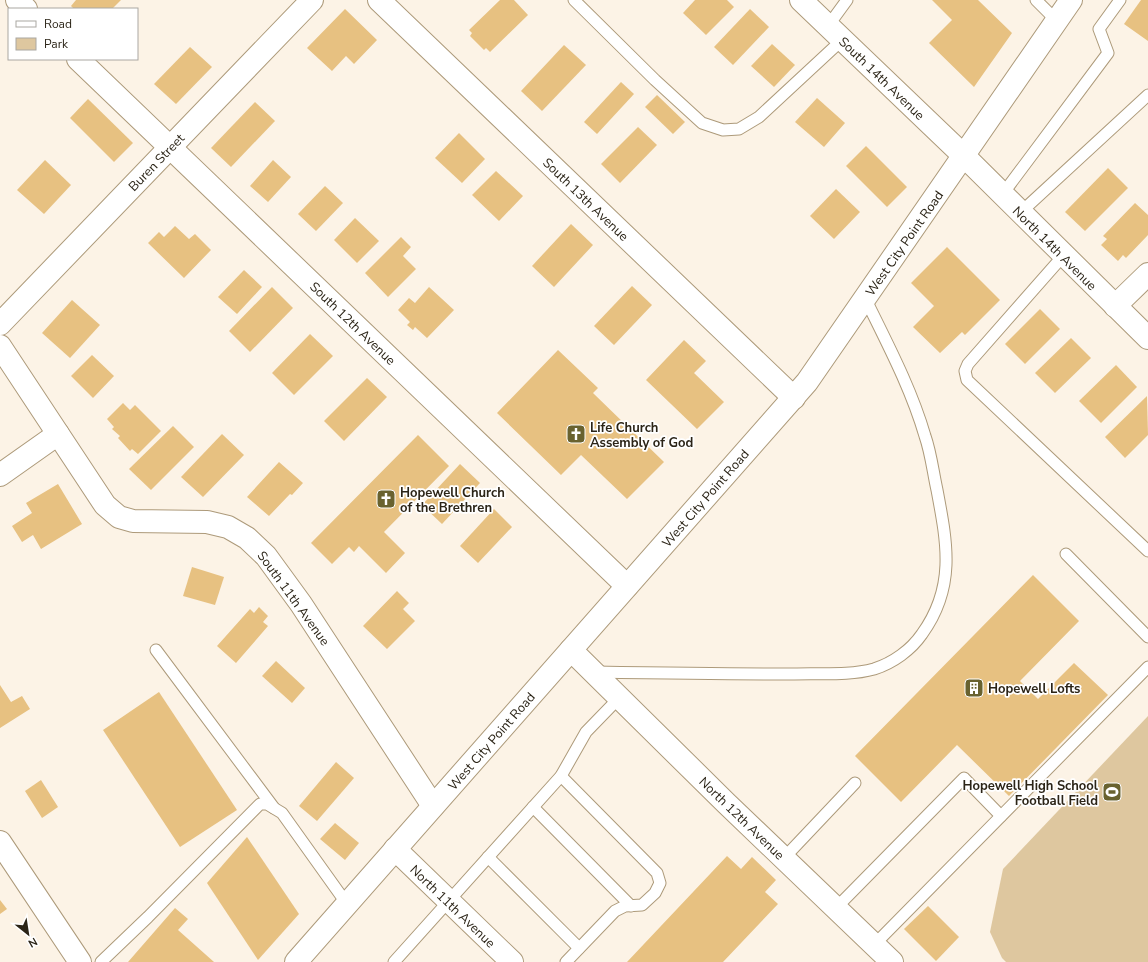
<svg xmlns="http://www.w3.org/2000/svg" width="1148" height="962" font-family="'Nunito Sans',sans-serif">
<rect width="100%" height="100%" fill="#fcf3e6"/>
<path fill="#dec79f" d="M1148,716V962H1006L1002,958L990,932L1003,869Z"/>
<g fill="#e7c181">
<path d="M76,0H121L112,9H74L71,6Z"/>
<path d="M500,0H514L528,15L490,52L486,48L484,50L470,36L472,33L469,30Z"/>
<path d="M695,0H727L734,7L706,35L683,13Z"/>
<path d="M932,0H978L1012,33L974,87L929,43L952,20Z"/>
<path d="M1141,0H1148V41L1124,24Z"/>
<path d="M345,9L377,40L354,64L346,56L332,71L307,48Z"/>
<path d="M750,9L769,27L733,65L714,47Z"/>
<path d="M772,44L795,65L774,87L751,66Z"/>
<path d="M564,45L586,65L542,111L521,91Z"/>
<path d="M190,47L212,67L176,104L154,84Z"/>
<path d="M621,82L634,94L597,134L584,122Z"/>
<path d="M657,95L685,122L673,134L645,107Z"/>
<path d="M817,98L845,123L824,147L795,122Z"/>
<path d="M88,99L133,143L114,162L70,118Z"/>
<path d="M255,102L275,121L231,167L211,148Z"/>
<path d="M638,127L657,145L620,183L601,164Z"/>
<path d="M459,133L485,159L462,183L435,158Z"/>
<path d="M866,146L907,187L887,207L846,166Z"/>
<path d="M45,160L71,185L44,214L17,190Z"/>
<path d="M273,160L291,177L268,202L250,186Z"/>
<path d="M1108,168L1128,188L1085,231L1065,212Z"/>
<path d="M496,171L523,196L499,221L472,195Z"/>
<path d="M325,186L343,203L316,231L298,214Z"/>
<path d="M836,189L860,212L834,239L810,216Z"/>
<path d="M1135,203L1148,215V235L1126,258L1123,255L1118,261L1101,245L1107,239L1103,236Z"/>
<path d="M355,218L379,241L357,263L334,240Z"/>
<path d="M571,224L593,245L554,287L532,266Z"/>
<path d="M175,226L189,239L195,234L211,250L184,278L148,243L159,232L164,237Z"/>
<path d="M401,237L411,247L403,256L416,269L388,297L365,273Z"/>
<path d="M947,247L1000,300L965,335L962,332L940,353L913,327L934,306L911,283Z"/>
<path d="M244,270L262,287L237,314L218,297Z"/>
<path d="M632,286L652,305L614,345L594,326Z"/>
<path d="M272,287L293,308L250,352L229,331Z"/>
<path d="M429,287L454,310L427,338L415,327L413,330L407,325L410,322L398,310L409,298L415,303Z"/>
<path d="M72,300L100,325L70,358L42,333Z"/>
<path d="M1040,309L1060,329L1025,364L1005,344Z"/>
<path d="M310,334L333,356L294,395L272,373Z"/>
<path d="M1071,338L1091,358L1055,393L1035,373Z"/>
<path d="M684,340L706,361L694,373L724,402L697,429L646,380Z"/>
<path d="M558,350L598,388L593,393L664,462L627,499L581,455L561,475L497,413Z"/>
<path d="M92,355L114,376L93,398L71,376Z"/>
<path d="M1116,365L1137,387L1101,423L1079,401Z"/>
<path d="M367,378L387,397L344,441L324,421Z"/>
<path d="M1147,396L1148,435L1125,458L1105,437Z"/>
<path d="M123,403L130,410L135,405L161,431L138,454L132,449L130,451L118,438L120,436L112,429L114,427L107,419Z"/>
<path d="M173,426L194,447L151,490L129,469Z"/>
<path d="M222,434L244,455L203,497L181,477Z"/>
<path d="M418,435L449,466L384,532L405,553L386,573L359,546L354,552L349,547L332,564L311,543Z"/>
<path d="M279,462L303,483L292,495L290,494L269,516L247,497Z"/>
<path d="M460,464L480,483L442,524L422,505Z"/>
<path d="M58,484L82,524L41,549L33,535L22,542L12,526L32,513L26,503Z"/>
<path d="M494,509L512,527L478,563L460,546Z"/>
<path d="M192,567L224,577L215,605L183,596Z"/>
<path d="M1033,575L1079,621L1020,681L1038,699L1074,663L1108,695L1009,796L957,745L901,802L855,756Z"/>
<path d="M397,591L409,603L403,609L415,621L387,649L363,626Z"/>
<path d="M259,607L268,616L263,622L268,626L236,663L217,646L250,609L254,613Z"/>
<path d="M276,661L305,688L292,703L262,676Z"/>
<path d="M0,685L11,702L22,696L30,709L0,728Z"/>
<path d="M159,692L237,810L180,847L103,730Z"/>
<path d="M336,762L354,778L317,821L299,806Z"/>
<path d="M41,780L58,807L42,818L25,791Z"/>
<path d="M335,823L359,843L345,860L320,839Z"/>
<path d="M247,837L299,914L258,960L207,883Z"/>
<path d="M727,856L741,869L752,857L776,880L765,892L778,904L723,962H627Z"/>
<path d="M0,900L7,909L0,914Z"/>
<path d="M928,906L959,937L936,961L904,929Z"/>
<path d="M175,908L188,919L178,930L214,962H128Z"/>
</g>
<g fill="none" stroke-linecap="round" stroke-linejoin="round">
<defs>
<g id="service">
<path d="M574,0L655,80L702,123L723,130L739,129L759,117L842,40"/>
<path d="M1036,0L1057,21"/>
<path d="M828,26L847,0"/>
<path d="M1002,195L1108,53L1099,29L1120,0"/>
<path d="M1020,213L1148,95"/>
<path d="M1063,256L968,364L965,371L967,380L1148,551"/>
<path d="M1066,554L1148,637"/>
<path d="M156,650L274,808"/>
<path d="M595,672C661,673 728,674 794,674C820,673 849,676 874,669C893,663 911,650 922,634C956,587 947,543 937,490C933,472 931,453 925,436C911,388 887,343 865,298"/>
<path d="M561,776L657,873L660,883L655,893L642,905L625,906L615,911L566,962"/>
<path d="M533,807L631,906"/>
<path d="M488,857L579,948"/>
<path d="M784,858L855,783"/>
<path d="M836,908L964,778L1001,816"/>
<path d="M874,945L1148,667"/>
<path d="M101,962L148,917L260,804H267L282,813L347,904"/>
<path d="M394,962L561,776L586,732L619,698"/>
</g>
<g id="minor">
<path d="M17,0L26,9"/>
<path d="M379,0L794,398"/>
<path d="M801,0L964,156L1148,338"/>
<path d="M78,59L627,586"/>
<path d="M1115,306L1148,274"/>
<path d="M0,324L312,0"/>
<path d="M0,346L105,505L119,517L133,521L207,522L228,527L247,538L266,556L301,604L433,806"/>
<path d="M0,475L58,434"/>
<path d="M571,650L726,803L892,962"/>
<path d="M0,842L80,962"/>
<path d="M395,849L512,962"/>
</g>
<path id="tertiary" d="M296,962L807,382L1071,0"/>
</defs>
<use href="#service" stroke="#ad9a7a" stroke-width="13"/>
<use href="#minor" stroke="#ad9a7a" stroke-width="24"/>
<use href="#tertiary" stroke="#ad9a7a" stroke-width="24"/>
<use href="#service" stroke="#fff" stroke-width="11"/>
<use href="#minor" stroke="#fff" stroke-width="22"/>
<use href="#tertiary" stroke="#fff" stroke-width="22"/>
</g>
<defs>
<symbol id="church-square" viewBox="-11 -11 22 22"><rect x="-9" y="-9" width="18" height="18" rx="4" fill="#69622f" stroke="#fff"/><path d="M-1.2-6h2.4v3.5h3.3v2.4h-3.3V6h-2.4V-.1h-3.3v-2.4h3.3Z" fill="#fff"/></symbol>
<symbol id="building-square" viewBox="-11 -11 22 22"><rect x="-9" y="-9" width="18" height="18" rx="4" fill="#69622f" stroke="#fff"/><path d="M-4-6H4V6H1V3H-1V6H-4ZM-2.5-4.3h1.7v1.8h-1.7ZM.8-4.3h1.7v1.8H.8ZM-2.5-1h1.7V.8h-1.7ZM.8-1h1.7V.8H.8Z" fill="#fff"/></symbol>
<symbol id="stadium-square" viewBox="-11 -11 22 22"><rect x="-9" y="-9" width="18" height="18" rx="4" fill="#69622f" stroke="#fff"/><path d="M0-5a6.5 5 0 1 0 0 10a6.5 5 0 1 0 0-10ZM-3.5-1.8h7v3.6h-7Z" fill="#fff"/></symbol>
</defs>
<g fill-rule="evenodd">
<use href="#church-square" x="565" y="423" width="22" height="22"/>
<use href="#church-square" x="375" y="488" width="22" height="22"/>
<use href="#building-square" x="963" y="677" width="22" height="22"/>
<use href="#stadium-square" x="1101" y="781" width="22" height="22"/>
</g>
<g text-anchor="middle" stroke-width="3.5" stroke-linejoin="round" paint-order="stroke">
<g font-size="13" fill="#2b2417" stroke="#fff">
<text transform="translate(882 78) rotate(44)" y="5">South 14th Avenue</text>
<text transform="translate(156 162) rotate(-46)" y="5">Buren Street</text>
<text transform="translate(586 199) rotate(44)" y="5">South 13th Avenue</text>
<text transform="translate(904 243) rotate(-55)" y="5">West City Point Road</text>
<text transform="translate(1055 248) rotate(45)" y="5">North 14th Avenue</text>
<text transform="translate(353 323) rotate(44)" y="5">South 12th Avenue</text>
<text transform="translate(705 498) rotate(-49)" y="5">West City Point Road</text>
<text transform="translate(294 598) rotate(54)" y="5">South 11th Avenue</text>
<text transform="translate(491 741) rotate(-49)" y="5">West City Point Road</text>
<text transform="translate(742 818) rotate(44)" y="5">North 12th Avenue</text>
<text transform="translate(453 906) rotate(44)" y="5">North 11th Avenue</text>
</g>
<g font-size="13" font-weight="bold" fill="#2b2417" stroke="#fff" text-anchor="start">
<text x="590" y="432">Life Church<tspan x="590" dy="15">Assembly of God</tspan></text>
<text x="400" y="497">Hopewell Church<tspan x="400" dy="15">of the Brethren</tspan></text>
<text x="988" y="693">Hopewell Lofts</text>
<text x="1098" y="790" text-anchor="end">Hopewell High School<tspan x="1098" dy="15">Football Field</tspan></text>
</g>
</g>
<rect x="8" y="8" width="130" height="52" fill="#ffffff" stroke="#aaa7a2"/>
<rect x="16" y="21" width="20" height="6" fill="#ffffff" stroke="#aaa7a2"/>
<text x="44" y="28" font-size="12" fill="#2b2417">Road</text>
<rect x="16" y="38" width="20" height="12" fill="#dec79f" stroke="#aaa7a2"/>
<text x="44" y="48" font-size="12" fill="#2b2417">Park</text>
<g transform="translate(28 934) rotate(150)" stroke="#ffffff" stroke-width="3" paint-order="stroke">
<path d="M0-3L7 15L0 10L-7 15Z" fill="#2b2417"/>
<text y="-6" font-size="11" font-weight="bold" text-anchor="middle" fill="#2b2417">N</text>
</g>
</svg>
